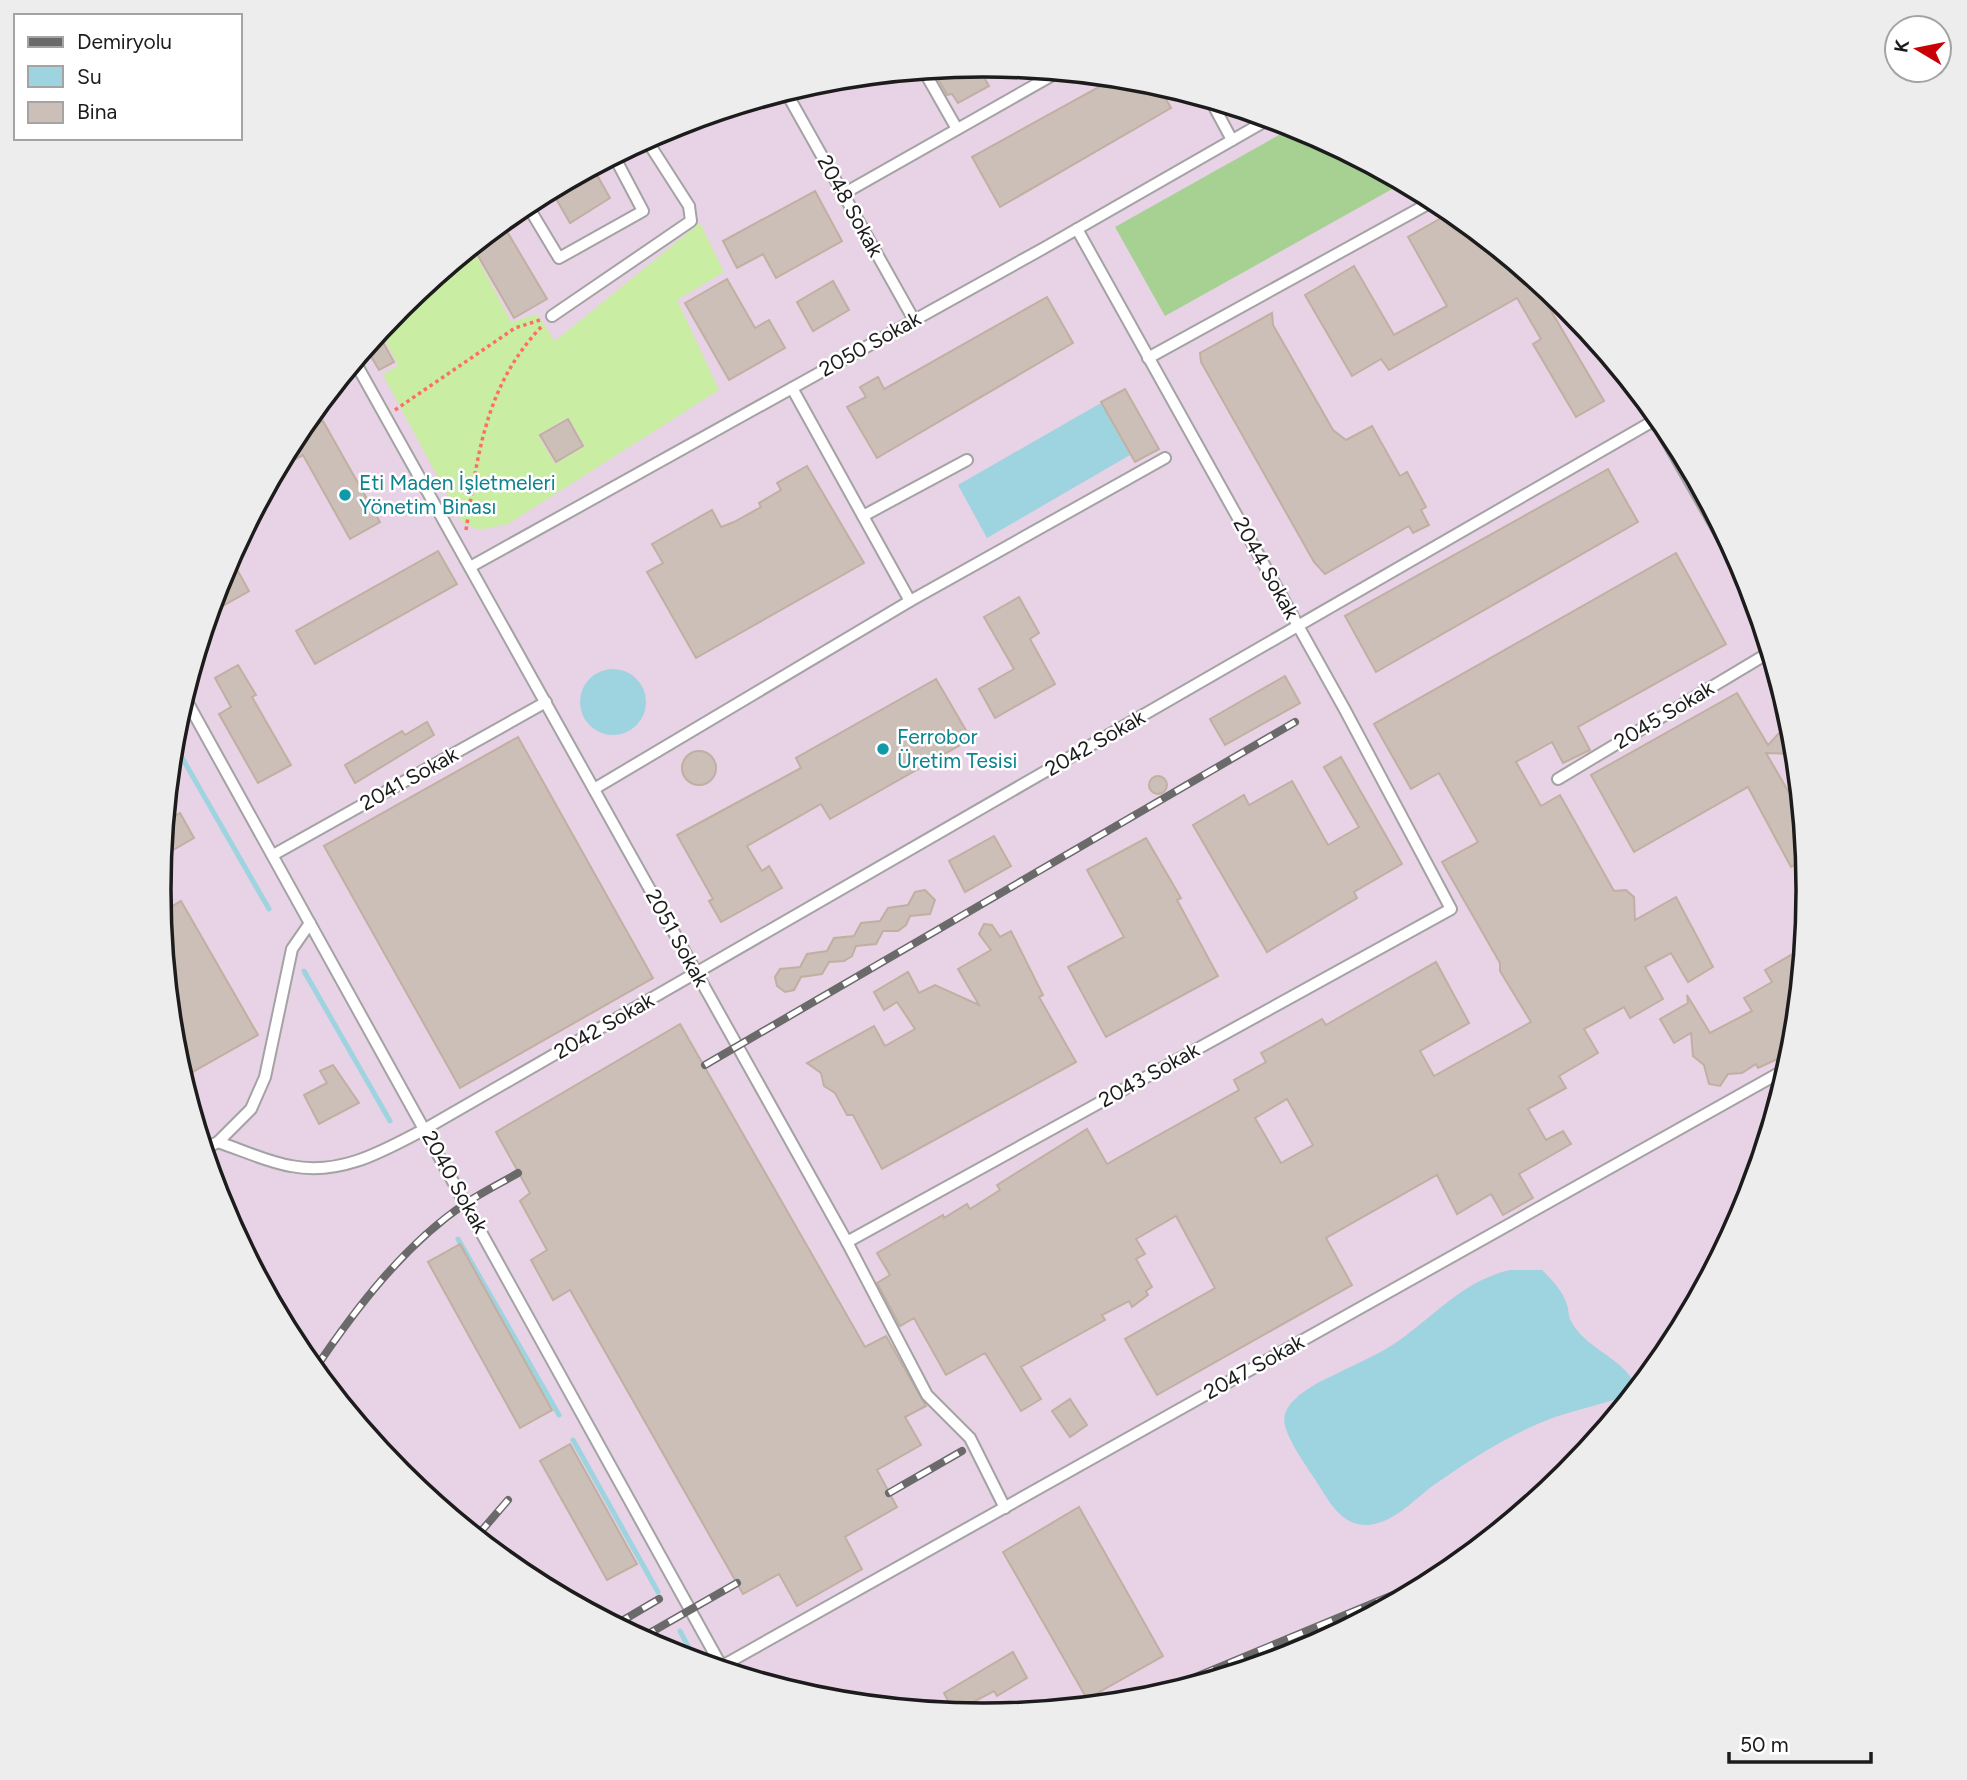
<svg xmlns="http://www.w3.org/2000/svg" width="1967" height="1780" font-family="Figtree,sans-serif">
<rect width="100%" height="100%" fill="#efeae1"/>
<circle fill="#e8d2e5" cx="982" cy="886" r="821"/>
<path fill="#c9eda2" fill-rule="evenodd" d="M700,223L724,272L677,300L719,390L508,524L479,530L462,522L383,375L398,365L380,330L400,306L472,248L511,322L537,314L555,341ZM568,417L585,446L555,464L538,435Z"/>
<path fill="#a6d192" d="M1295,126L1403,183L1165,316L1115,227Z"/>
<g fill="#9ed3e0">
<path d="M1101,403L1130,455L987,538L958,485Z"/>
<circle cx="613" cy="702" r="33"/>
<path d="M1510,1270H1542C1552,1280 1563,1291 1567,1305C1569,1310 1568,1317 1571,1321C1585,1348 1619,1356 1634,1382L1626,1396C1603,1404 1579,1409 1555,1417C1511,1433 1469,1460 1431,1487C1413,1501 1393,1523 1368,1525C1342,1526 1330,1503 1318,1484C1309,1469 1279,1431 1285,1414C1291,1396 1318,1382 1334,1375C1357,1363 1383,1353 1404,1337C1439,1311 1466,1280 1510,1270Z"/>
</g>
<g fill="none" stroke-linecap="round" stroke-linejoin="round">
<g stroke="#9ed3e0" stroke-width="5">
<path d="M173,742L269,909"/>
<path d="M304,971L390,1121"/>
<path d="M458,1239L559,1415"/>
<path d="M573,1440L658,1592"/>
<path d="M680,1631L696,1661"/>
</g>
</g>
<g fill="#cbbfb7" stroke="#c1afa2" stroke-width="2" fill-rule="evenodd">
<path d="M977,65L989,86L958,103L952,94L947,95L937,77L942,69Z"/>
<path d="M1115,78L1158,85L1171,108L1000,207L972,157Z"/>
<path d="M593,168L610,198L570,223L551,190Z"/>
<path d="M815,191L842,241L776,278L763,254L737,268L723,241Z"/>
<path d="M1452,212L1541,285L1537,287L1604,401L1576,417L1533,344L1541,339L1517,298L1389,370L1381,359L1352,376L1305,295L1354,266L1394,335L1447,306L1408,237Z"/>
<path d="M502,223L547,299L514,318L473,247Z"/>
<path d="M727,279L755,328L769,320L785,348L729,380L685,303Z"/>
<path d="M833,281L849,310L813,331L797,302Z"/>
<path d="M1047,297L1073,343L877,458L847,407L866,397L860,387L878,377L884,389Z"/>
<path d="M1272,313L1273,325L1333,430L1346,440L1372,426L1400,476L1407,472L1426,507L1421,510L1429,525L1413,533L1409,526L1325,574L1314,562L1201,362L1200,353Z"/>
<path d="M378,333L394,362L379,370L366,348Z"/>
<path d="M1125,389L1159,449L1135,462L1101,402Z"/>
<path d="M568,419L583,446L556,462L540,435Z"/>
<path d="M323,421L380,522L350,539L303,455L277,469L294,437Z"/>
<path d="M807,466L864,563L696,658L647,572L663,563L652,544L712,510L721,527L734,522L761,507L759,503L781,490L777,483Z"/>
<path d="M1608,469L1638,522L1376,672L1345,616Z"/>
<path d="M438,551L457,584L315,664L296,631Z"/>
<path d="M1676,553L1726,644L1578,727L1590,750L1563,763L1552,742L1516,762L1541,806L1560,795L1614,891L1626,890L1634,897L1635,920L1676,897L1713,967L1688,982L1671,953L1645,967L1663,999L1630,1018L1624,1007L1584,1029L1598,1053L1559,1076L1566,1088L1528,1109L1546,1140L1563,1131L1571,1144L1519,1174L1533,1198L1503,1215L1491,1194L1457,1214L1437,1175L1326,1238L1352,1285L1157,1395L1125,1339L1215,1288L1176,1216L1136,1239L1145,1254L1136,1259L1152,1287L1146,1291L1148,1295L1132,1307L1129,1301L1102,1315L1105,1320L1021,1367L1041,1399L1021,1411L985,1353L946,1375L914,1318L900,1326L877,1283L890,1275L877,1253L943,1215L944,1218L967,1204L970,1209L1000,1190L997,1185L1087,1129L1107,1164L1239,1090L1234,1080L1266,1062L1261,1053L1322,1019L1326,1025L1436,962L1469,1023L1420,1051L1434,1076L1531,1022L1500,971V963L1442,862L1478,842L1439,773L1411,789L1374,724ZM1287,1099L1313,1145L1281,1163L1255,1118Z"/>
<path d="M230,557L249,591L219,608L214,598Z"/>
<path d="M1019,597L1039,633L1030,639L1055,684L995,718L979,689L1014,669L984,617Z"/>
<path d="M238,665L256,695L252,697L291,765L258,783L219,714L231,707L215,678Z"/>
<path d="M1285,676L1300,703L1225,745L1210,719Z"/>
<path d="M936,679L971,739L830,819L821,804L747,846L762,871L769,866L782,888L721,922L709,901L713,899L677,835L801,768L796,758Z"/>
<path d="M1737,693L1768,745L1782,730L1792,726L1795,754L1766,753L1791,796L1799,792L1806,859L1791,867L1748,787L1634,852L1591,775Z"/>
<path d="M427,722L434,735L355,783L345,765L402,731L405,735Z"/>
<path d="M518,737L653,978L460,1088L324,846Z"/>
<circle cx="699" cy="768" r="17"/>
<path d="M1341,757L1402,864L1354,892L1357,898L1267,952L1193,825L1244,795L1249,805L1292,781L1328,845L1359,827L1324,767Z"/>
<circle cx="1158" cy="785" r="9"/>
<path d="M180,813L194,838L161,857L165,821Z"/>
<path d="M994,836L1011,866L965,892L949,861Z"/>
<path d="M1146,838L1181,898L1177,900L1218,976L1106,1037L1068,967L1124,937L1087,870Z"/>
<path d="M925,890L935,900L930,914L910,916L906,925L898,931H883L876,944L856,946L852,956L844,961L829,962L822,974L801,977L794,990L785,992L777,986L775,977L780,969L800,967L807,954L827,951L834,938L854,936L861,923L880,921L888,908L908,905L915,892Z"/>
<path d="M181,901L258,1035L182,1078L174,1051L161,913Z"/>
<path d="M984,924L992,925L1000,937L1011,931L1043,995L1039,997L1076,1062L882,1169L853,1115H847L835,1093L824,1086L821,1073L807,1063L874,1026L885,1046L915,1029L897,1002L884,1010L874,992L908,972L919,993L935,985L979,1005L958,969L991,950L979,934Z"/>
<path d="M1803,948L1793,1052L1758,1068L1756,1064L1742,1073L1728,1074L1720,1086L1709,1084L1704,1065L1693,1056L1691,1033L1674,1043L1660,1019L1688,1003L1687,995L1710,1033L1752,1011L1744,998L1772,982L1765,970Z"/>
<path d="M680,1024L865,1347L886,1336L926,1406L905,1417L921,1445L877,1470L897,1507L845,1537L862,1569L797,1606L779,1574L743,1594L570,1290L553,1300L531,1260L547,1250L520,1201L530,1193L496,1132Z"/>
<path d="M333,1065L359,1103L319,1124L304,1095L327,1083L320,1071Z"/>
<path d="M460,1244L552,1410L520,1428L428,1262Z"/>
<path d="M1070,1399L1087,1425L1070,1437L1052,1411Z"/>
<path d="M570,1444L637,1564L607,1580L540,1461Z"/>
<path d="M1079,1507L1163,1656L1087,1699L1003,1552Z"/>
<path d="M1013,1652L1027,1678L997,1696L994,1691L954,1712L944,1693Z"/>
</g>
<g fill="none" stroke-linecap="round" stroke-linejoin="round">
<defs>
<g id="lane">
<path d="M924,71L957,129"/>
<path d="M786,92L914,320"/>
<path d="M1211,101L1232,140"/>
<path d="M843,194L1058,72"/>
<path d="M526,203L559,258L643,211L614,156"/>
<path d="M552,316L691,221L689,206L646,139"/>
<path d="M1148,358L1435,200"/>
<path d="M355,362L847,1242L927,1395L970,1438L1005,1508"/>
<path d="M792,388L910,601"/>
<path d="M1642,397L1749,585"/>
<path d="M863,516L967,460"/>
<path d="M470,567L1044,248L1269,119"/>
<path d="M184,696L723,1669"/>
<path d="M1558,779L1770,652"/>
<path d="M594,789L910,601L1165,458"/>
<path d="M273,855L546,702"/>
<path d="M218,1142C242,1150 267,1162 291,1166C341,1176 383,1151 425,1129L1655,420"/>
<path d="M204,1149L218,1142L251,1109L265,1077L292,949L310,923"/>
<path d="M847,1242L1451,909L1345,710L1077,229"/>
<path d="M722,1666L1788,1068"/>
</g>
</defs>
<use href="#lane" stroke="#a3a3a3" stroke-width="14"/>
<g stroke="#ff6e62" stroke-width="3.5" stroke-dasharray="3.5 3.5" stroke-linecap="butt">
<path d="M395,410L515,328L540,320"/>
<path d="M466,530C478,452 486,384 543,325"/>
</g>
<use href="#lane" stroke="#fff" stroke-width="10"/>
<defs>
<g id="rail">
<path d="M705,1065L1295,722"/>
<path d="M315,1369C356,1308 404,1245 466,1203C483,1192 501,1183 518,1173"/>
<path d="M889,1493L962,1451"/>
<path d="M477,1536L508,1500"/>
<path d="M615,1625L659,1599"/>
<path d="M641,1638L737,1583"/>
<path d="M1140,1700L1446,1573"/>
</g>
</defs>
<use href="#rail" stroke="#6a6a6a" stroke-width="8"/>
<use href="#rail" stroke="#fff" stroke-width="5" stroke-dasharray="16" stroke-linecap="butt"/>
</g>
<g fill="#0f9aa8" stroke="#fff" stroke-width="2.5">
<circle cx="345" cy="495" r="7"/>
<circle cx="883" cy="749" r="7"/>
</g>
<g text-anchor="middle" stroke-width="5" stroke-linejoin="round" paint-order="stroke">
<g font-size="21" fill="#1c1c1c" stroke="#fff">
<text transform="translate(850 206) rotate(61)" y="7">2048 Sokak</text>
<text transform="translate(870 344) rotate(-29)" y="7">2050 Sokak</text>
<text transform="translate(1266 568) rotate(61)" y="7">2044 Sokak</text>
<text transform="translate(1664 715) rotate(-31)" y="7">2045 Sokak</text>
<text transform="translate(1095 743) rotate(-30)" y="7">2042 Sokak</text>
<text transform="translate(409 779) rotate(-29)" y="7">2041 Sokak</text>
<text transform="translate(677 938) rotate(61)" y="7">2051 Sokak</text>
<text transform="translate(604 1026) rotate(-30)" y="7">2042 Sokak</text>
<text transform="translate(1149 1075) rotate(-29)" y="7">2043 Sokak</text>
<text transform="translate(455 1182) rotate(61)" y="7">2040 Sokak</text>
<text transform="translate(1254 1367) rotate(-29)" y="7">2047 Sokak</text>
</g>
<g font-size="21" fill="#0d838f" stroke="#fff" text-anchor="start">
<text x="359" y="490">Eti Maden İşletmeleri<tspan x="359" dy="24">Yönetim Binası</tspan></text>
<text x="897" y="744">Ferrobor<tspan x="897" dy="24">Üretim Tesisi</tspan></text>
</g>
</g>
<path d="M0 0H1967V1780H0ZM983 77H984A812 812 0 0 1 1796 889V891A812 812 0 0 1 984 1703H983A812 812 0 0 1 171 891V889A812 812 0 0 1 983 77Z" fill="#ededed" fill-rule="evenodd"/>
<path fill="none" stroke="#1c1c1c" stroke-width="3.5" d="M983 77H984A812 812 0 0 1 1796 889V891A812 812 0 0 1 984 1703H983A812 812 0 0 1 171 891V889A812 812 0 0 1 983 77Z"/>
<rect x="14" y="14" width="228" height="126" fill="#ffffff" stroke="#a4a4a4" stroke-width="2"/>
<rect x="28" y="37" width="35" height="10" fill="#6a6a6a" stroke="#a4a4a4" stroke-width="2"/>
<text x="77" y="49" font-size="21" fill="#1c1c1c">Demiryolu</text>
<rect x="28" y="66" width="35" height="21" fill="#9ed3e0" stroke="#a4a4a4" stroke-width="2"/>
<text x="77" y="84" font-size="21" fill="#1c1c1c">Su</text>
<rect x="28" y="102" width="35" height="21" fill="#cbbfb7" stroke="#a4a4a4" stroke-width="2"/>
<text x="77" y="119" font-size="21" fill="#1c1c1c">Bina</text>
<g transform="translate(1918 49) rotate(280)"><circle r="33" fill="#ffffff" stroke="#a4a4a4" stroke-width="2"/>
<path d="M0-5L12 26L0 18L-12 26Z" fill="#c90005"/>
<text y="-10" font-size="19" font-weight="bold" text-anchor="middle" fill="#1c1c1c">K</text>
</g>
<path d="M1729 1752v10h142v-10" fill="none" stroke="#1c1c1c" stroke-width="3.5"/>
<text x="1740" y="1752" font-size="21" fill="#1c1c1c" stroke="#ffffff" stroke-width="5" paint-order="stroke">50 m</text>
</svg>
